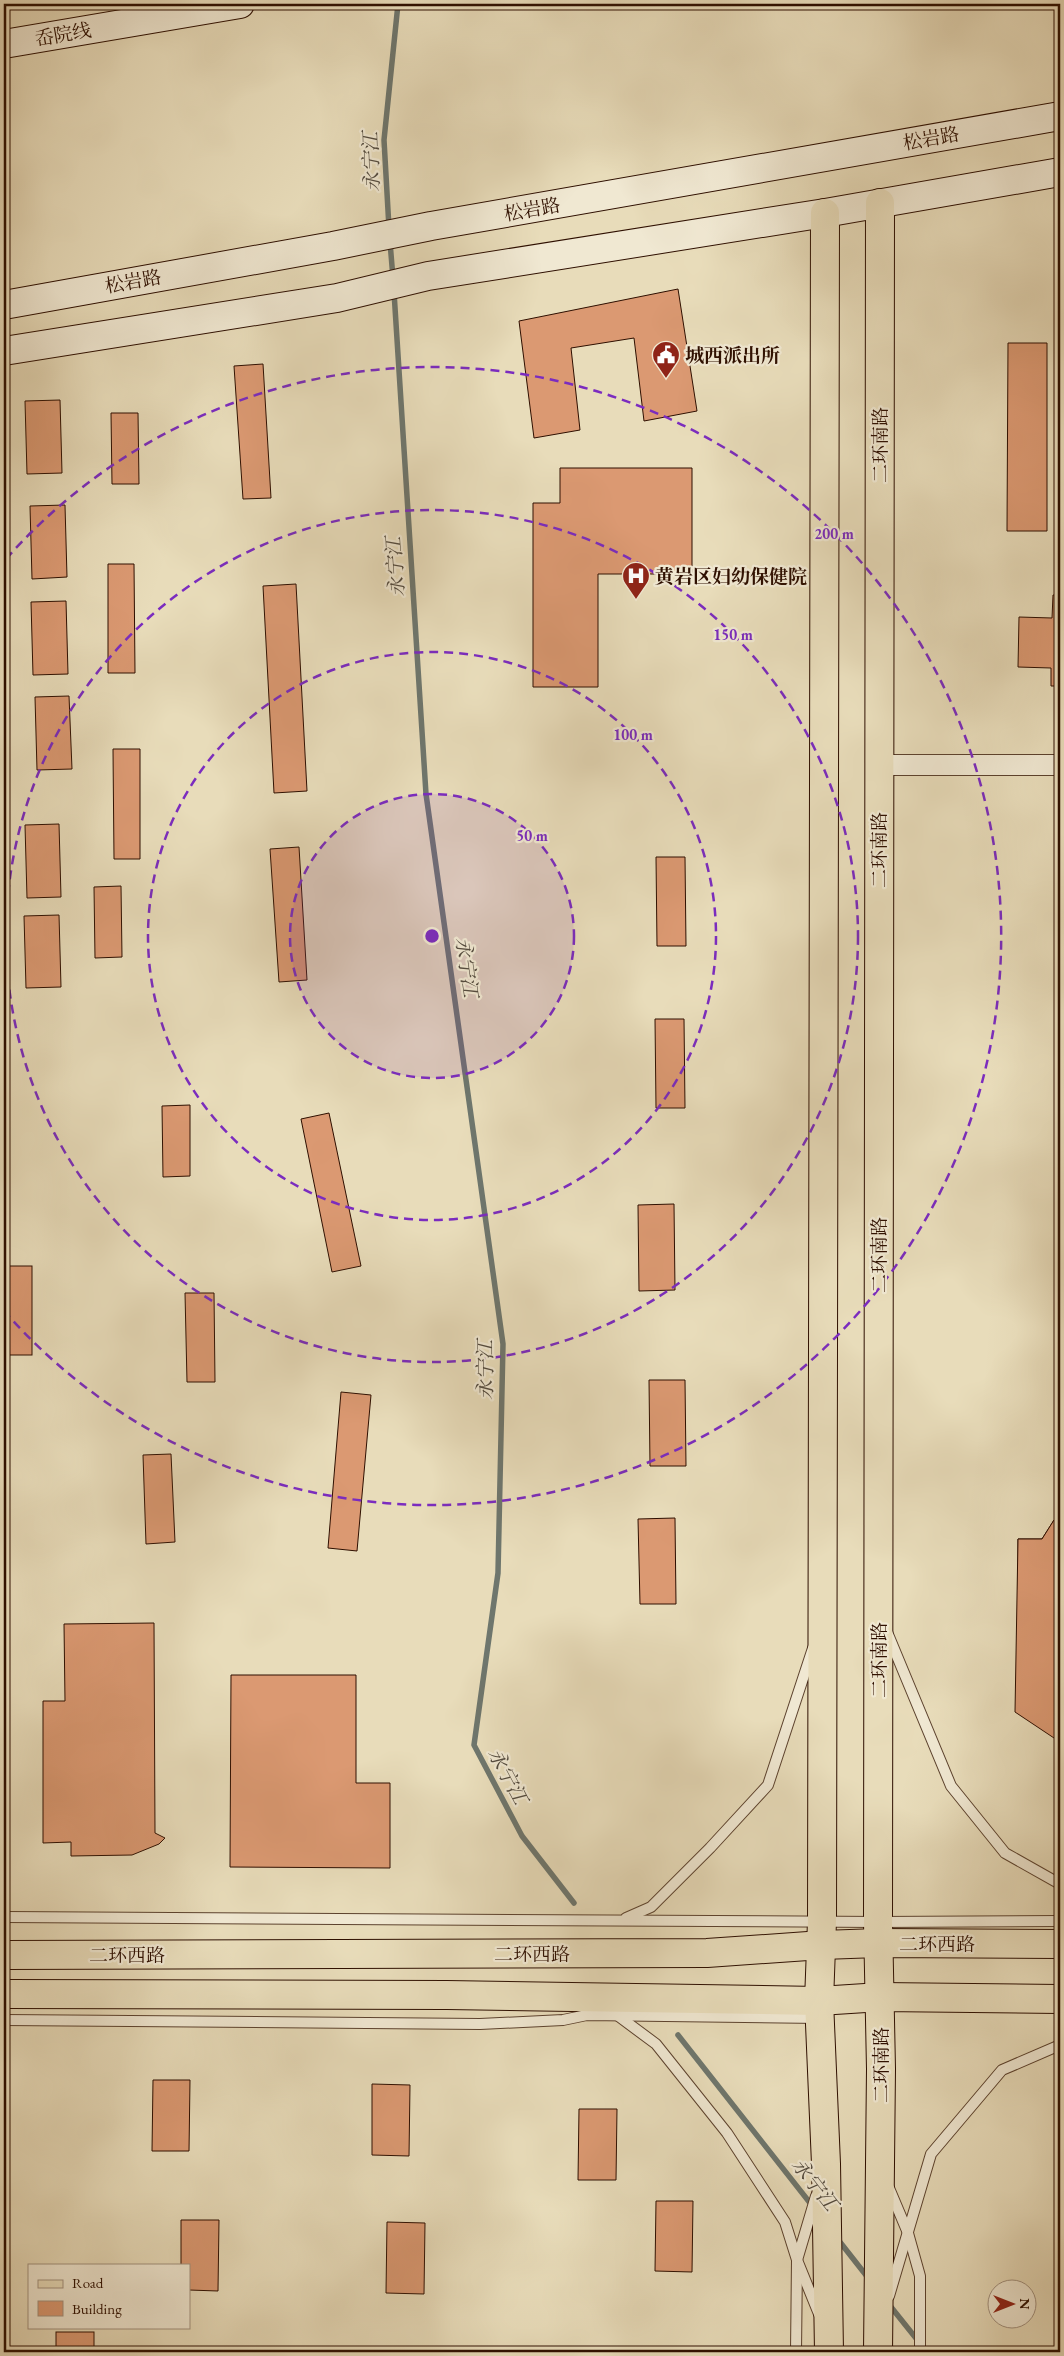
<svg xmlns="http://www.w3.org/2000/svg" width="1064" height="2356" font-family="'EB Garamond','Noto Serif SC',serif">
<rect width="100%" height="100%" fill="#e8dcba"/>
<filter id="stains"><feTurbulence type="fractalNoise" baseFrequency=".004" numOctaves="4"/><feColorMatrix values="0 0 0 0 .2 0 0 0 0 .09 0 0 0 0 .02 0 0 0 .5 -.17"/></filter>
<radialGradient id="worn" r=".72"><stop offset=".6" stop-color="#630" stop-opacity="0"/><stop offset="1" stop-color="#630" stop-opacity=".3"/></radialGradient>
<g fill="none" stroke-linecap="round" stroke-linejoin="round">
<g stroke="#6e766d" stroke-width="5.5">
<path d="M389,228L384,140L398,4"/>
<path d="M390,242L393,278"/>
<path d="M394,292L426,794L503,1344L498,1573L474,1745L522,1836L574,1903"/>
<path d="M678,2035L814,2208"/>
<path d="M836,2237L869,2279"/>
<path d="M887,2302L927,2352"/>
</g>
</g>
<g fill="#db9972" stroke="#2e0f00">
<path d="M678,289L697,411L644,421L634,338L571,348L580,430L534,438L519,321Z"/>
<path d="M1008,343H1047V531H1007Z"/>
<path d="M263,364L271,498L243,499L234,366Z"/>
<path d="M60,400L62,473L27,474L25,401Z"/>
<path d="M111,413H138L139,484H112Z"/>
<path d="M560,468H692V574H598V687H533V503H560Z"/>
<path d="M65,505L67,577L32,579L30,506Z"/>
<path d="M108,564H134L135,673H108Z"/>
<path d="M296,584L307,791L274,793L263,586Z"/>
<path d="M1053,595H1060V686H1051V668L1018,667L1019,617L1052,618Z"/>
<path d="M66,601L68,674L33,675L31,602Z"/>
<path d="M69,696L72,769L37,770L35,697Z"/>
<path d="M113,749H140V859H114Z"/>
<path d="M59,824L61,897L27,898L25,825Z"/>
<path d="M299,847L307,980L279,982L270,849Z"/>
<path d="M656,857H685L686,946H657Z"/>
<path d="M121,886L122,957L95,958L94,887Z"/>
<path d="M59,915L61,987L26,988L24,916Z"/>
<path d="M655,1019H684L685,1108H656Z"/>
<path d="M190,1105V1176L163,1177L162,1106Z"/>
<path d="M329,1113L361,1266L332,1272L301,1119Z"/>
<path d="M674,1204L675,1290L639,1291L638,1205Z"/>
<rect x="4" y="1266" width="28" height="89"/>
<path d="M185,1293H214L215,1382H187Z"/>
<path d="M649,1380H685L686,1466H650Z"/>
<path d="M341,1392L371,1395L357,1551L328,1548Z"/>
<path d="M171,1454L175,1542L146,1544L143,1455Z"/>
<path d="M675,1518L676,1604H640L638,1519Z"/>
<path d="M1054,1520H1060V1612H1056L1037,1590H1018V1539H1042Z"/>
<path d="M1054,1520H1060V1742L1015,1712L1018,1539H1042Z"/>
<path d="M154,1623L155,1833L165,1838L159,1844L132,1855L71,1856V1842L43,1843V1701H65L64,1624Z"/>
<path d="M231,1675H356V1783H390V1868L230,1867Z"/>
<path d="M153,2080H190L189,2151H152Z"/>
<path d="M372,2084L410,2085L409,2156L372,2155Z"/>
<path d="M579,2109H617L616,2180H578Z"/>
<path d="M656,2201H693L692,2272L655,2271Z"/>
<path d="M181,2220H219L218,2291L189,2290V2265H181Z"/>
<path d="M387,2222L425,2223L424,2294L386,2293Z"/>
<rect x="56" y="2332" width="38" height="20"/>
</g>
<g fill="none" stroke-linecap="round" stroke-linejoin="round">
<defs>
<g id="lane">
<path d="M887,1632L951,1786L1005,1853L1060,1884"/>
<path d="M4,1917L878,1922L1060,1921"/>
<path d="M626,1918L651,1907L710,1848L768,1785L813,1648"/>
<path d="M617,2015L656,2044L727,2133L785,2222L797,2260L819,2314"/>
<path d="M4,2020L480,2024L563,2020L587,2015L820,2018"/>
<path d="M889,2188L908,2233L920,2276V2352"/>
<path d="M889,2296L931,2154L1002,2070L1060,2045"/>
<path d="M796,2352L797,2260L816,2196"/>
</g>
<path id="street" d="M879,765H1060"/>
<g id="secondary">
<path d="M4,44L240,4"/>
<path d="M4,305L333,246L431,226L1060,116"/>
<path d="M4,351L337,298L428,276L825,213L1060,172"/>
</g>
<g id="primary">
<path d="M822,1921L825,213"/>
<path d="M878,1922L880,203"/>
<path d="M4,1955L707,1953L822,1945"/>
<path d="M4,1994L447,1995L819,2001"/>
</g>
<g id="highway">
<path d="M822,1921L819,2001L826,2164L829,2352"/>
<path d="M822,1945L878,1943L1060,1944"/>
<path d="M819,2001L881,1997L1060,1999"/>
<path d="M878,2352L881,2069L878,1922"/>
</g>
</defs>
<use href="#lane" stroke="#5c422e" stroke-width="12"/>
<use href="#street" stroke="#5c422e" stroke-width="22"/>
<use href="#secondary" stroke="#2e0f00" stroke-width="30"/>
<use href="#primary" stroke="#2e0f00" stroke-width="30"/>
<use href="#highway" stroke="#2e0f00" stroke-width="30"/>
<use href="#lane" stroke="#f0e8d2" stroke-width="10"/>
<use href="#street" stroke="#f0e8d2" stroke-width="20"/>
<use href="#secondary" stroke="#f0e8d2" stroke-width="28"/>
<use href="#primary" stroke="#e8dcba" stroke-width="28"/>
<use href="#highway" stroke="#e8dcba" stroke-width="28"/>
</g>
<circle cx="432" cy="936" r="142" fill="#7b2cbf" fill-opacity=".12"/>
<g fill="none" stroke="#7b2cbf" stroke-width="2.5" stroke-dasharray="9 6">
<circle cx="432" cy="936" r="142"/>
<circle cx="432" cy="936" r="284"/>
<circle cx="432" cy="936" r="426"/>
<path d="M6 559A569 569 0 1 1 6 1313"/>
</g>
<defs>
<symbol id="civic-pin" viewBox="-11 -11 22 30"><path d="M0 17L-7.5 6A9.5 9.5 0 1 1 7.5 6Z" fill="#8f2418" stroke="#f0e8d2"/><path d="M-.6-6.5H3V-4.5H.6V-3L4-1V1h2V6H-6V1h2V-1L-.6-3ZM-1.2 2.5V6h2.4V2.5Z" fill="#fff"/></symbol>
<symbol id="hospital-pin" viewBox="-11 -11 22 30"><path d="M0 17L-7.5 6A9.5 9.5 0 1 1 7.5 6Z" fill="#8f2418" stroke="#f0e8d2"/><path d="M-5-5h3v3.5h4V-5h3V5h-3V1.5h-4V5h-3Z" fill="#fff"/></symbol>
</defs>
<g fill-rule="evenodd">
<use href="#civic-pin" x="650" y="339" width="32" height="43"/>
<use href="#hospital-pin" x="620" y="560" width="32" height="43"/>
</g>
<g text-anchor="middle" stroke-width="4.5" stroke-linejoin="round" paint-order="stroke">
<g font-size="19" fill="#2e0f00" stroke="#f0e8d2">
<text transform="translate(63 34) rotate(-10)" y="7">岙院线</text>
<text transform="translate(931 138) rotate(-10)" y="7">松岩路</text>
<text transform="translate(532 209) rotate(-10)" y="7">松岩路</text>
<text transform="translate(133 281) rotate(-10)" y="7">松岩路</text>
<text transform="translate(880 445) rotate(-90)" y="7">二环南路</text>
<text transform="translate(879 850) rotate(-90)" y="7">二环南路</text>
<text transform="translate(879 1255) rotate(-90)" y="7">二环南路</text>
<text transform="translate(879 1660) rotate(-90)" y="7">二环南路</text>
<text x="937" y="1951">二环西路</text>
<text x="532" y="1961">二环西路</text>
<text x="127" y="1962">二环西路</text>
<text transform="translate(881 2065) rotate(-90)" y="7">二环南路</text>
</g>
<g font-size="19" font-weight="bold" fill="#2e0f00" stroke="#f0e8d2" text-anchor="start">
<text x="685" y="362">城西派出所</text>
<text x="655" y="583">黄岩区妇幼保健院</text>
</g>
<g font-size="20" font-style="italic" fill="#534b3f" stroke="#f0e8d2">
<text transform="translate(371 162) rotate(-92)" y="7">永宁江</text>
<text transform="translate(395 567) rotate(-94)" y="7">永宁江</text>
<text transform="translate(467 967) rotate(82)" y="7">永宁江</text>
<text transform="translate(485 1370) rotate(-90)" y="7">永宁江</text>
<text transform="translate(508 1776) rotate(62)" y="7">永宁江</text>
<text transform="translate(815 2184) rotate(52)" y="7">永宁江</text>
</g>
</g>
<circle cx="432" cy="936" r="8" fill="#7b2cbf" stroke="#f0e8d2" stroke-width="2.5"/>
<g font-size="15" text-anchor="middle" font-weight="bold" fill="#7b2cbf" stroke="#f0e8d2" stroke-width="4.5" stroke-linejoin="round" paint-order="stroke">
<text x="834" y="539">200 m</text>
<text x="733" y="640">150 m</text>
<text x="633" y="740">100 m</text>
<text x="532" y="841">50 m</text>
</g>
<rect width="1064" height="2356" fill="none" stroke="#e8dcba" stroke-width="20"/>
<rect x="5" y="5" width="1054" height="2346" fill="none" stroke="#2e0f00" stroke-width="2.5"/>
<rect x="10" y="10" width="1044" height="2336" fill="none" stroke="#2e0f00"/>
<rect x="28" y="2264" width="162" height="65" fill="#f0e8d2" stroke="#a2917e"/>
<rect x="38" y="2280" width="25" height="8" fill="#e8dcba" stroke="#a2917e"/>
<text x="72" y="2288" font-size="15" fill="#2e0f00">Road</text>
<rect x="38" y="2301" width="25" height="15" fill="#db9972" stroke="#a2917e"/>
<text x="72" y="2314" font-size="15" fill="#2e0f00">Building</text>
<g transform="translate(1012 2304) rotate(90)"><circle r="24" fill="#f0e8d2" stroke="#a2917e"/>
<path d="M0-4L9 19L0 12L-9 19Z" fill="#8f2418"/>
<text y="-8" font-size="14" font-weight="bold" text-anchor="middle" fill="#2e0f00">N</text>
</g>
<rect width="100%" height="100%" filter="url(#stains)"/>
<rect width="100%" height="100%" fill="url(#worn)"/>
</svg>
